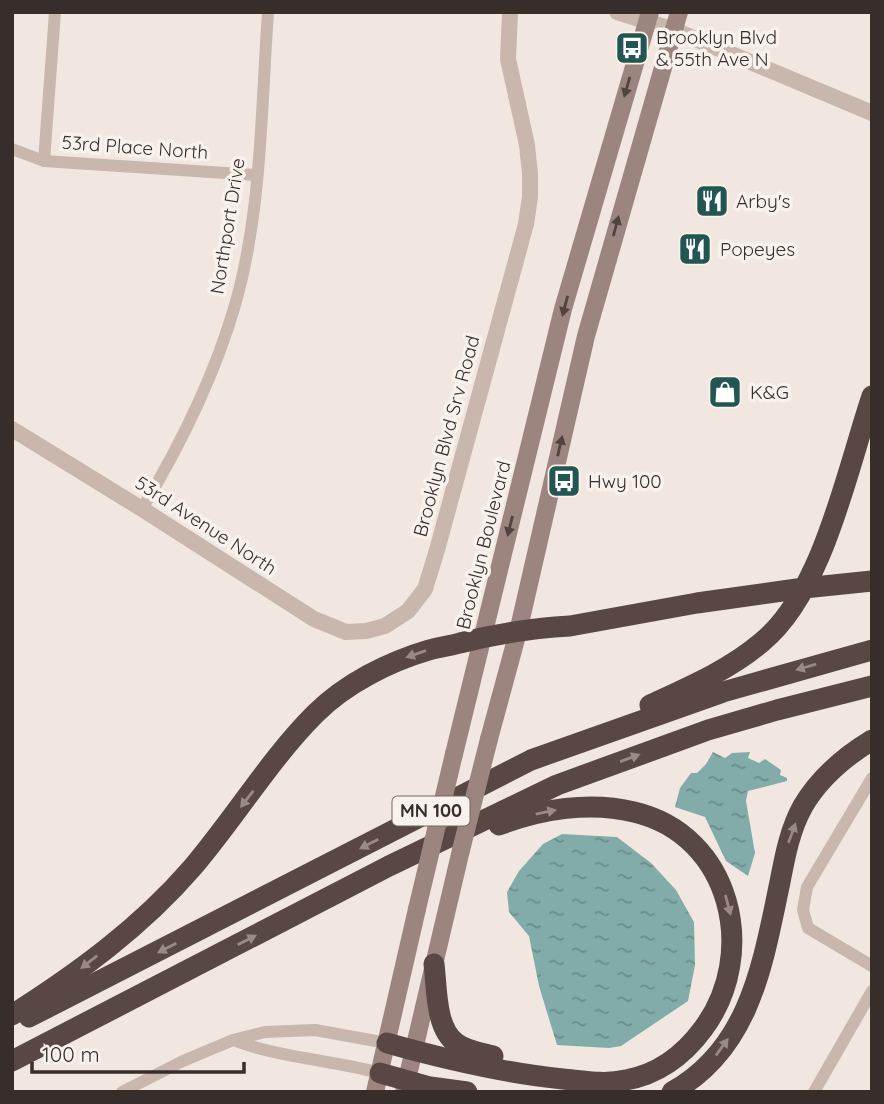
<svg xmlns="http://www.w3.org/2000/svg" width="884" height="1104" font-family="Quicksand,sans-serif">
<defs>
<pattern id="water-ripples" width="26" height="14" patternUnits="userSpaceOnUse" patternTransform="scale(1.75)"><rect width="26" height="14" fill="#81aca9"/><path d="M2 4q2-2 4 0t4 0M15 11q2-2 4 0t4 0" fill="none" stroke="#6a8c8a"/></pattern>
</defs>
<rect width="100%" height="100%" fill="#f1e7e0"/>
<g fill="url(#water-ripples)">
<path d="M713,752L725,758L732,753L750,752L748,758L759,763L765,759L781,770L780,775L787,778V781L748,791L746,801L755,853L748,876L726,861L705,817L675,807L680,788L691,773H697L706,764Z"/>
<path d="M562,834L617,837L651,863L676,890L694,922L695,965L688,1001L621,1046L609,1048L557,1045L539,986L529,936L509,912L507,892L519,871L543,844Z"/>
</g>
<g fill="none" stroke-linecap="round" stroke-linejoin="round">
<g stroke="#c9b6ac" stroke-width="12">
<path d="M12,149L44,161L256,175"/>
<path d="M44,161L55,12"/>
<path d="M142,509C181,444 214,378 235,305C262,211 261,109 268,12"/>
<path d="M872,778L807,887L803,910L808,928L872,966"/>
<path d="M380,1073C332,1060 280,1058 233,1040L265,1032L315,1030L387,1043"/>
<path d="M122,1092L183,1061L233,1040"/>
<path d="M814,1092L872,991"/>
</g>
<g stroke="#c9b6ac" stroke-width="16">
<path d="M617,12L674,30L872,113"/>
<path d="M12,429L142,509L314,619L346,632L366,631L385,626L408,611L425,589L437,550L526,224L530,197V174L527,145L508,59L510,12"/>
</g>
<g stroke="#9c857e" stroke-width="18">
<path d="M489,739L518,632L586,336L679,12"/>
<path d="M454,754L563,309L650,12"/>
<path d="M375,1092L417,909"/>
<path d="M404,1092L461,850"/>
</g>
<g stroke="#584742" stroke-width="21">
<path d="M650,705C689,687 729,670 762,642C823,592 847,470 872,396"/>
<path d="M434,964C437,987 435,1028 456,1043C466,1051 482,1053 493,1056"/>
<path d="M12,1015C78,973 141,927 192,868C234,819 270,759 315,714C345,684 388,662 429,650C439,647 450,646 460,643C496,634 533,628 570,626L697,603L804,588L872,581"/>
<path d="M29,1017L531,760L723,692L872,650"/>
<path d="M387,1043C444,1059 503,1073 563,1079C584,1081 605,1085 626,1080C659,1074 683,1056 703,1029C759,954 732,835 634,812C590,801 541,809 499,825"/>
<path d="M12,1061L389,866L557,785L708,730L777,710L872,686"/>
<path d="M380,1073L430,1087L467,1092"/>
<path d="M672,1092C751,1048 763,962 780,882C785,856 790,829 803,806C820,777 844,757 872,740"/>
</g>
<g stroke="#9c857e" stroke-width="18">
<path d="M461,850L489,739"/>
<path d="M417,909L454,754"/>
</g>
</g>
<defs><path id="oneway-solid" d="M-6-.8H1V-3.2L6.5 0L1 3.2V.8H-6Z" transform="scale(1.75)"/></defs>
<g fill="#504340">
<use href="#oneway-solid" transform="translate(627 87) rotate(106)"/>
<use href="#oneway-solid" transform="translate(616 226) rotate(-75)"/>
<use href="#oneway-solid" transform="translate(565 306) rotate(105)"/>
<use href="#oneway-solid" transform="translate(560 446) rotate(-77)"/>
<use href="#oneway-solid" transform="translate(510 526) rotate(104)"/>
</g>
<g fill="#988b86">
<use href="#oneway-solid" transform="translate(416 654) rotate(161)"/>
<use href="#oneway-solid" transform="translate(806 667) rotate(164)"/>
<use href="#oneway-solid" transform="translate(630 758) rotate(-20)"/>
<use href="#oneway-solid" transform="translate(247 799) rotate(128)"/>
<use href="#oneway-solid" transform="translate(546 812) rotate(-12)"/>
<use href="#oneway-solid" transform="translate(792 833) rotate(-70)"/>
<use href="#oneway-solid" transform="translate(369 844) rotate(153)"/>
<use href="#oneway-solid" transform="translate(728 905) rotate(75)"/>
<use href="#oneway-solid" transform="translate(247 940) rotate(-27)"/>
<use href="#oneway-solid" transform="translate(167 948) rotate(153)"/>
<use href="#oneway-solid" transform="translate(89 962) rotate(142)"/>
<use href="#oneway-solid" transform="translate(722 1047) rotate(-54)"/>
</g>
<defs>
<symbol id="bus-square" viewBox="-11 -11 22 22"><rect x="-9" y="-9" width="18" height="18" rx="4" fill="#235653" stroke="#f9f2ec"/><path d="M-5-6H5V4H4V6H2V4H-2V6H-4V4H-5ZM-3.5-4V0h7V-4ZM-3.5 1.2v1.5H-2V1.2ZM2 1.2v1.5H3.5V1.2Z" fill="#fff"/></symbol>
<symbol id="restaurant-square" viewBox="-11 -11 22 22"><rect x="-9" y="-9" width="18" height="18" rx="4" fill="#235653" stroke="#f9f2ec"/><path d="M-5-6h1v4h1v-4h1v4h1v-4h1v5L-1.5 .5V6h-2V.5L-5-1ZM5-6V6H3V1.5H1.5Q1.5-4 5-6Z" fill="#fff"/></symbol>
<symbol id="shop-square" viewBox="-11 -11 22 22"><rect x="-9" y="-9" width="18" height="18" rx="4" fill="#235653" stroke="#f9f2ec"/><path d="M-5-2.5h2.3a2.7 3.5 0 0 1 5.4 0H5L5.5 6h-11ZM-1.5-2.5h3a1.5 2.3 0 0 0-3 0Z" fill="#fff"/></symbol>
</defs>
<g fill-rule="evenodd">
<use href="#bus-square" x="613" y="29" width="38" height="38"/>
<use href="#restaurant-square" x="693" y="182" width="38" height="38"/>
<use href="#restaurant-square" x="676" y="230" width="38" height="38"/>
<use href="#shop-square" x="706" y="373" width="38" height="38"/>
<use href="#bus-square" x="545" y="462" width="38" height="38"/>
</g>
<g text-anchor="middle" stroke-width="7" stroke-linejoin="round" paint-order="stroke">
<rect fill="#f9f2ec" stroke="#716865" stroke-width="2" x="392.5" y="796.5" width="77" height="29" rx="5"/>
<g font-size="18" font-weight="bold" fill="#372d2b">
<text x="431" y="817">MN 100</text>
</g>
<g font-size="19" fill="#372d2b" stroke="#f9f2ec" text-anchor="start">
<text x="656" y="44">Brooklyn Blvd<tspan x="656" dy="22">&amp; 55th Ave N</tspan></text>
<text x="736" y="208">Arby's</text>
<text x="720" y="256">Popeyes</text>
<text x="750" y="399">K&amp;G</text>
<text x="588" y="488">Hwy 100</text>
</g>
<g font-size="19" fill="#372d2b" stroke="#f9f2ec">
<text transform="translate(135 147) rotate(4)" y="7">53rd Place North</text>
<text transform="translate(227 226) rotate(-81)" y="7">Northport Drive</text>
<text transform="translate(446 436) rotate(-75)" y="7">Brooklyn Blvd Srv Road</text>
<text transform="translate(206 525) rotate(33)" y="7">53rd Avenue North</text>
<text transform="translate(483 545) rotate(-76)" y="7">Brooklyn Boulevard</text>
</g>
</g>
<rect width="884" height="1104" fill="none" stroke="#372d2b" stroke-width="28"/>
<path d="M32 1062v10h212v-10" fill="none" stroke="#372d2b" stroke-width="3.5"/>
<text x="42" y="1062" font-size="21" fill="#372d2b" stroke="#f9f2ec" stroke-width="5" paint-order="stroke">100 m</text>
</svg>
